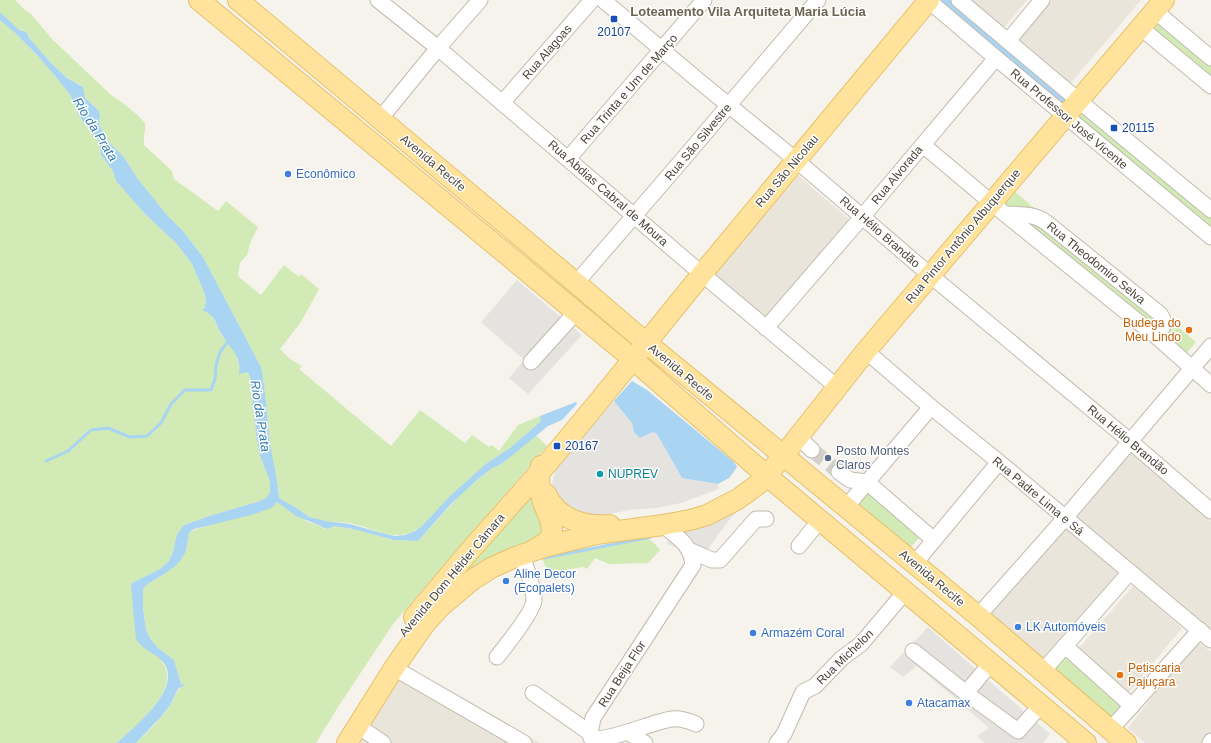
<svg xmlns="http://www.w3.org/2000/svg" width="1211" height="743" font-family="Helvetica,sans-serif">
<rect width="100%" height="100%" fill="#f6f3ec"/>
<g fill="#eae5da">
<path d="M966,0H1027L1002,30Z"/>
<path d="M1052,0H1141L1069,85L1017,42Z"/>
<path d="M794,172L849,219L767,320L709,272Z"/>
<path d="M1129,451L1211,521V631L1072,516Z"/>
<path d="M1064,525L1121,576L1043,664L985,613Z"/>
<path d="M1133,586L1182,628L1129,692L1079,648Z"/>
<path d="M1196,640L1211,652V733L1203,743H1145L1128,728Z"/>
<path d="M401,666L540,743H351Z"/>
</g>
<g fill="#d2eab5">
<path d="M0,0H15L25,10L31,14L52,39L111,95C124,103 135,112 145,123C146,130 143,137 144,145L172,171L174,179L218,211L226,201L258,227L251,241L247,255L240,263L238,275L240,278L261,295L284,265L299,277L301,274L319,289L301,322L280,349L290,359L302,366L299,369L391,446L420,410L465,443L472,435L489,447L492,445L499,451L518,425L540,416L541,419L540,422L510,448L487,463L480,471L462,486L422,526C397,545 377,529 350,523C337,521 323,523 310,517C306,516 304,512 300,510C294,506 286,502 279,498C279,482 273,466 271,450C267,422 266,394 261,367L203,257L183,231L167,215L137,178L124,157L108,141L99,124L100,115L94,106L85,98L81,85C65,79 56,67 44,55C38,48 31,41 27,33C16,30 8,20 0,12Z"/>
<path d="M1158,18L1211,63V85L1146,30Z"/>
<path d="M0,20L14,32L38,56L56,77L71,96L79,116L99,142L101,155L113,171L117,181L147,216L176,243L192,264L204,292L206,301L205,307L202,309C218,317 214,324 222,336C225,340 230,344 233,348C237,355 238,362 240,369L248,372L250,377L257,441L260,456L270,481V493L266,498L257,502L209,516L184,525L177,534L173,552L169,561L160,569L132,583L131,587L133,606L161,660C184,689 136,725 117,743H0Z"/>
<path d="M1080,108L1211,215V232L1072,119Z"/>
<path d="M1009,187L1039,212L1001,209Z"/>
<path d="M1012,218L1038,221L1154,318L1156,323L1155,327Z"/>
<path d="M1166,317L1196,342L1185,355L1167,343Z"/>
<path d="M536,435L547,446L393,624L338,707L316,743H136C148,732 161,719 170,705C175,696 176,691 184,685L181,684L174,660L158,648L151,640L146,630L143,608V590L146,585L152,581L164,574L186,551L189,533L194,530L277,502L308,522L321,526L324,529H329L334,526L353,529L394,540L418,541L463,492L491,469L503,463Z"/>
<path d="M535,480L549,532L435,595Z"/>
<path d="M862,493L873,495L921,536L909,549L856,511L857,499Z"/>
<path d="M645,537L653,542L660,550L648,563L609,564L595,558L587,569L583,567L548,573L540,553L558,548L568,552Z"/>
<path d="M1065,657L1122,705L1107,722L1050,674Z"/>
</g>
<g fill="#e5e3e0">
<path d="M517,280L582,335L528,394L509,378L524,360L481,322Z"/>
<path d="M614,401L632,423L634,432H653L657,434L682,478L718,484L719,489L681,503L656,508L629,510L596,517L579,516L556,495L552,484L558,461L581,439Z"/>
<path d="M749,500L729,520L702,557L667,544L668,538L705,525Z"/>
<path d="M928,627L1050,734L1043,743H985L977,736L989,728L917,666L903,677L890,667Z"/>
</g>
<g fill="#a9d4f2">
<path d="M0,12L16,27L21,31H24L27,33L30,39L52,64L67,78L83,87L85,98L98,110L100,115L99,124L108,141L124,157L137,178L167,215L183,231L203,257L261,367C266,392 267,418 270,443C273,462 278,480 279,498L300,510L309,517L326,521L350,524L378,532L395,536L405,535L415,531L422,526L451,495L487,463L510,448L540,422L541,419L540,416L576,402L577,404L562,420L548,426L503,463L491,469L477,480L452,503L418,541L394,540L353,529L334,526C329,529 326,530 321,526L296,516L277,502L271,508L251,515L194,529L189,533L186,551L180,561L174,567L164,574L146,585L143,590V608L146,630L151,640L158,648L174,660L181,684L185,685L178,689L170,705L161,717L136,743H117C134,727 182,690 164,663C157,653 144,652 136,639L131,587L132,583L160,569L169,561L173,552L177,534L184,525L209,516L257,502L266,498L270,493V481L260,456L257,441L250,377L248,372L239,374C242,356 230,348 222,335C214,323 218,317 202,310L205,307L206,301L204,292L192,264L176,243L147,216L116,181L113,171L101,155L99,142L79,116L71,96L56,77L38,56L14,32L0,20Z"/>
<path d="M632,381L647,390L734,462L737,467L729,478L718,484L682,478L657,434L653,432L640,438L634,432L632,423L614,401Z"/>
</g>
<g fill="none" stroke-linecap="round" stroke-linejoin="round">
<g stroke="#a9d4f2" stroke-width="3">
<path d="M46,461L68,451L91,430L108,428L130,437L147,436L161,423L171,404L185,390H211L215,379L216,365L220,352L229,340"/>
<path d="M544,558L651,537"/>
</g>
<path stroke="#a9d4f2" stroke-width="11" d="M947,0L973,22L1060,101"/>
<path stroke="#d4d0c8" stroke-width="15" stroke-dasharray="15 8" stroke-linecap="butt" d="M812,450L839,472"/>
<defs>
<g id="minor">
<path d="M378,0L438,48L702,274L837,387"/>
<path d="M603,0L699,81L796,160L930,275L1130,441L1211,511"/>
<path d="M928,0L996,58L1211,237"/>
<path d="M959,0L1078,100L1211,210"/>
<path d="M1155,11L1211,58"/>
<path d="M1141,28L1211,86"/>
<path d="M1008,41L1042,0"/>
<path d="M502,103L592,0"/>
<path d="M380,119L438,48L480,0"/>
<path d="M923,145L1005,214L1157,337L1211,385"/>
<path d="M568,159L704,0"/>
<path d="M1005,214C1020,215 1035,213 1047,223L1160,314C1167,324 1162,328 1157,337"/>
<path d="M576,283L684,158L818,0"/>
<path d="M766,328L862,217L996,58"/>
<path d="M866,351L931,407L999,462L1211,640"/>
<path d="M531,362L576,312"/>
<path d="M798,437L812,450"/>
<path d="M839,472L850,480L867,482L934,540"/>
<path d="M846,507L931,407"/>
<path d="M663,525C678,538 691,544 693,565L593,718L590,734L591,738C607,743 654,721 672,719C680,718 689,721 696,724"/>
<path d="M799,546L816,525L815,516"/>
<path d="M691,551L712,560H720L756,519H766"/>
<path d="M915,563L999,462"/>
<path d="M978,616L1065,518L1211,346"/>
<path d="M1065,646L1132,706"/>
<path d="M913,651L966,693L991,663"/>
<path d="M497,657C505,647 534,611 534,600C534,586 526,569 522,555"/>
<path d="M394,668L524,743"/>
<path d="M1042,672L1130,572"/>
<path d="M533,693L590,733"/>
<path d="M966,693L1018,731L1041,705"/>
<path d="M358,726L383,743"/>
<path d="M1110,730L1200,630"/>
<path d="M629,733L645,743"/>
<path d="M777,743L784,734L803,692L815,686L842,658L861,644L905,592"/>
<path d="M1210,743L1211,741"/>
</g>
<g id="major">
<path d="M199,0L622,350L766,475L1086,743"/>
<path d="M238,0L576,283L631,330L978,616L1126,743"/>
<path d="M546,494C557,519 584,527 610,525"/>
<path d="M535,549C541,546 547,543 550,538C557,526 545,511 542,499C539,488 538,477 541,466"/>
<path d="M414,617L474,546L546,465L595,406L702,274L929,0"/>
<path d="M347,743L394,668L424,625L441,606L472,580L491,568L513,558L544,547L596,534L663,525L690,520L707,515L738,499L761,482L783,456L866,351L1164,0"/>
</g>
</defs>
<use href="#minor" stroke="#c2bbae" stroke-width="17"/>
<use href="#major" stroke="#e6c16a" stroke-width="22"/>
<use href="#minor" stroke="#fff" stroke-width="15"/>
<use href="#major" stroke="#ffe39c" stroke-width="20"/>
</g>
<g fill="#1a4fb4" stroke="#fff" stroke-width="1.5">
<rect x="610" y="15" width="8" height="8" rx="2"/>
<rect x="1110" y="124" width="8" height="8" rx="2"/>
<rect x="553" y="442" width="8" height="8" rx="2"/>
</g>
<g fill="#3f7fe0" stroke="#fff" stroke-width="1.5">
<circle cx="288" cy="174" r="4"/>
<circle cx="506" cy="581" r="4"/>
<circle cx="1018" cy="627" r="4"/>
<circle cx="753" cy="633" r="4"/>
<circle cx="909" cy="703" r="4"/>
</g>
<g fill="#e8710a" stroke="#fff" stroke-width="1.5">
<circle cx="1189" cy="330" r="4"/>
<circle cx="1120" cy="675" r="4"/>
</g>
<circle fill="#5c6f8a" stroke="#fff" stroke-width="1.5" cx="828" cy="458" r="4"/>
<circle fill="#0f9aa8" stroke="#fff" stroke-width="1.5" cx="600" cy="474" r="4"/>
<g text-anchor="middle" stroke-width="3" stroke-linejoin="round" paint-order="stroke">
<g font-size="12" fill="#164399" stroke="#fff" text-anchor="start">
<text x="614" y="36" text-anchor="middle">20107</text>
<text x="1122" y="132">20115</text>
<text x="565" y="450">20167</text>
</g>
<g font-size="12" fill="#4b4439" stroke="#fff">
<text transform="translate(547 52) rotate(-49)" y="4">Rua Alagoas</text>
<text transform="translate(629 89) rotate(-49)" y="4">Rua Trinta e Um de Março</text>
<text transform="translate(1069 119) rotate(40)" y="4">Rua Professor José Vicente</text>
<text transform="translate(698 142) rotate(-50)" y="4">Rua São Silvestre</text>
<text transform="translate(433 163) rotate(40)" y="4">Avenida Recife</text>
<text transform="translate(787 171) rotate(-50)" y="4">Rua São Nicolau</text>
<text transform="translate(897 175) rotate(-50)" y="4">Rua Alvorada</text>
<text transform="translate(608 193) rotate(41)" y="4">Rua Abdias Cabral de Moura</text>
<text transform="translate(880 232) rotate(41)" y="4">Rua Hélio Brandão</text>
<text transform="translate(963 236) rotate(-50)" y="4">Rua Pintor Antônio Albuquerque</text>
<text transform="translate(1096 263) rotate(39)" y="4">Rua Theodomiro Selva</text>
<text transform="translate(681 372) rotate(40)" y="4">Avenida Recife</text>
<text transform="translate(1128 440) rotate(40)" y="4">Rua Hélio Brandão</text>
<text transform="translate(1038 496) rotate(40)" y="4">Rua Padre Lima e Sá</text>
<text transform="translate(452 575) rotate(-50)" y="4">Avenida Dom Hélder Câmara</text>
<text transform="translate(932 578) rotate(40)" y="4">Avenida Recife</text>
<text transform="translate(845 657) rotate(-44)" y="4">Rua Michelon</text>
<text transform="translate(622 674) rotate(-57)" y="4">Rua Beija Flor</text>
</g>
<g font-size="12" fill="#366cbe" stroke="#fff" text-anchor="start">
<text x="296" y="178">Econômico</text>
<text x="514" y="578">Aline Decor<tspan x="514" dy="14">(Ecopalets)</tspan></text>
<text x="1026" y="631">LK Automóveis</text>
<text x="761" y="637">Armazém Coral</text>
<text x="917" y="707">Atacamax</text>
</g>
<g font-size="12" fill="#c56008" stroke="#fff" text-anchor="end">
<text x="1181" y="327">Budega do<tspan x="1181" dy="14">Meu Lindo</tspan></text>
<text x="1128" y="672" text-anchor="start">Petiscaria<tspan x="1128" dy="14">Pajuçara</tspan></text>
</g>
<g font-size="12" fill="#4e5e75" stroke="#fff" text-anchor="start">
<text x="836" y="455">Posto Montes<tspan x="836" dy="14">Claros</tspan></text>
</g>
<g font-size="12" fill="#0d838f" stroke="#fff" text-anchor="start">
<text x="608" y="478">NUPREV</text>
</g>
<g font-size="13" font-weight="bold" fill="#6e6250" stroke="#fff">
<text x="748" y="16">Loteamento Vila Arquiteta Maria Lúcia</text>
</g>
<g font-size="13" font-style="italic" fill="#2e7ab2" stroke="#fff">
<text transform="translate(96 129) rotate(58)" y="5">Rio da Prata</text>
<text transform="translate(261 416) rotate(81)" y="5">Rio da Prata</text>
</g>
</g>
</svg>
